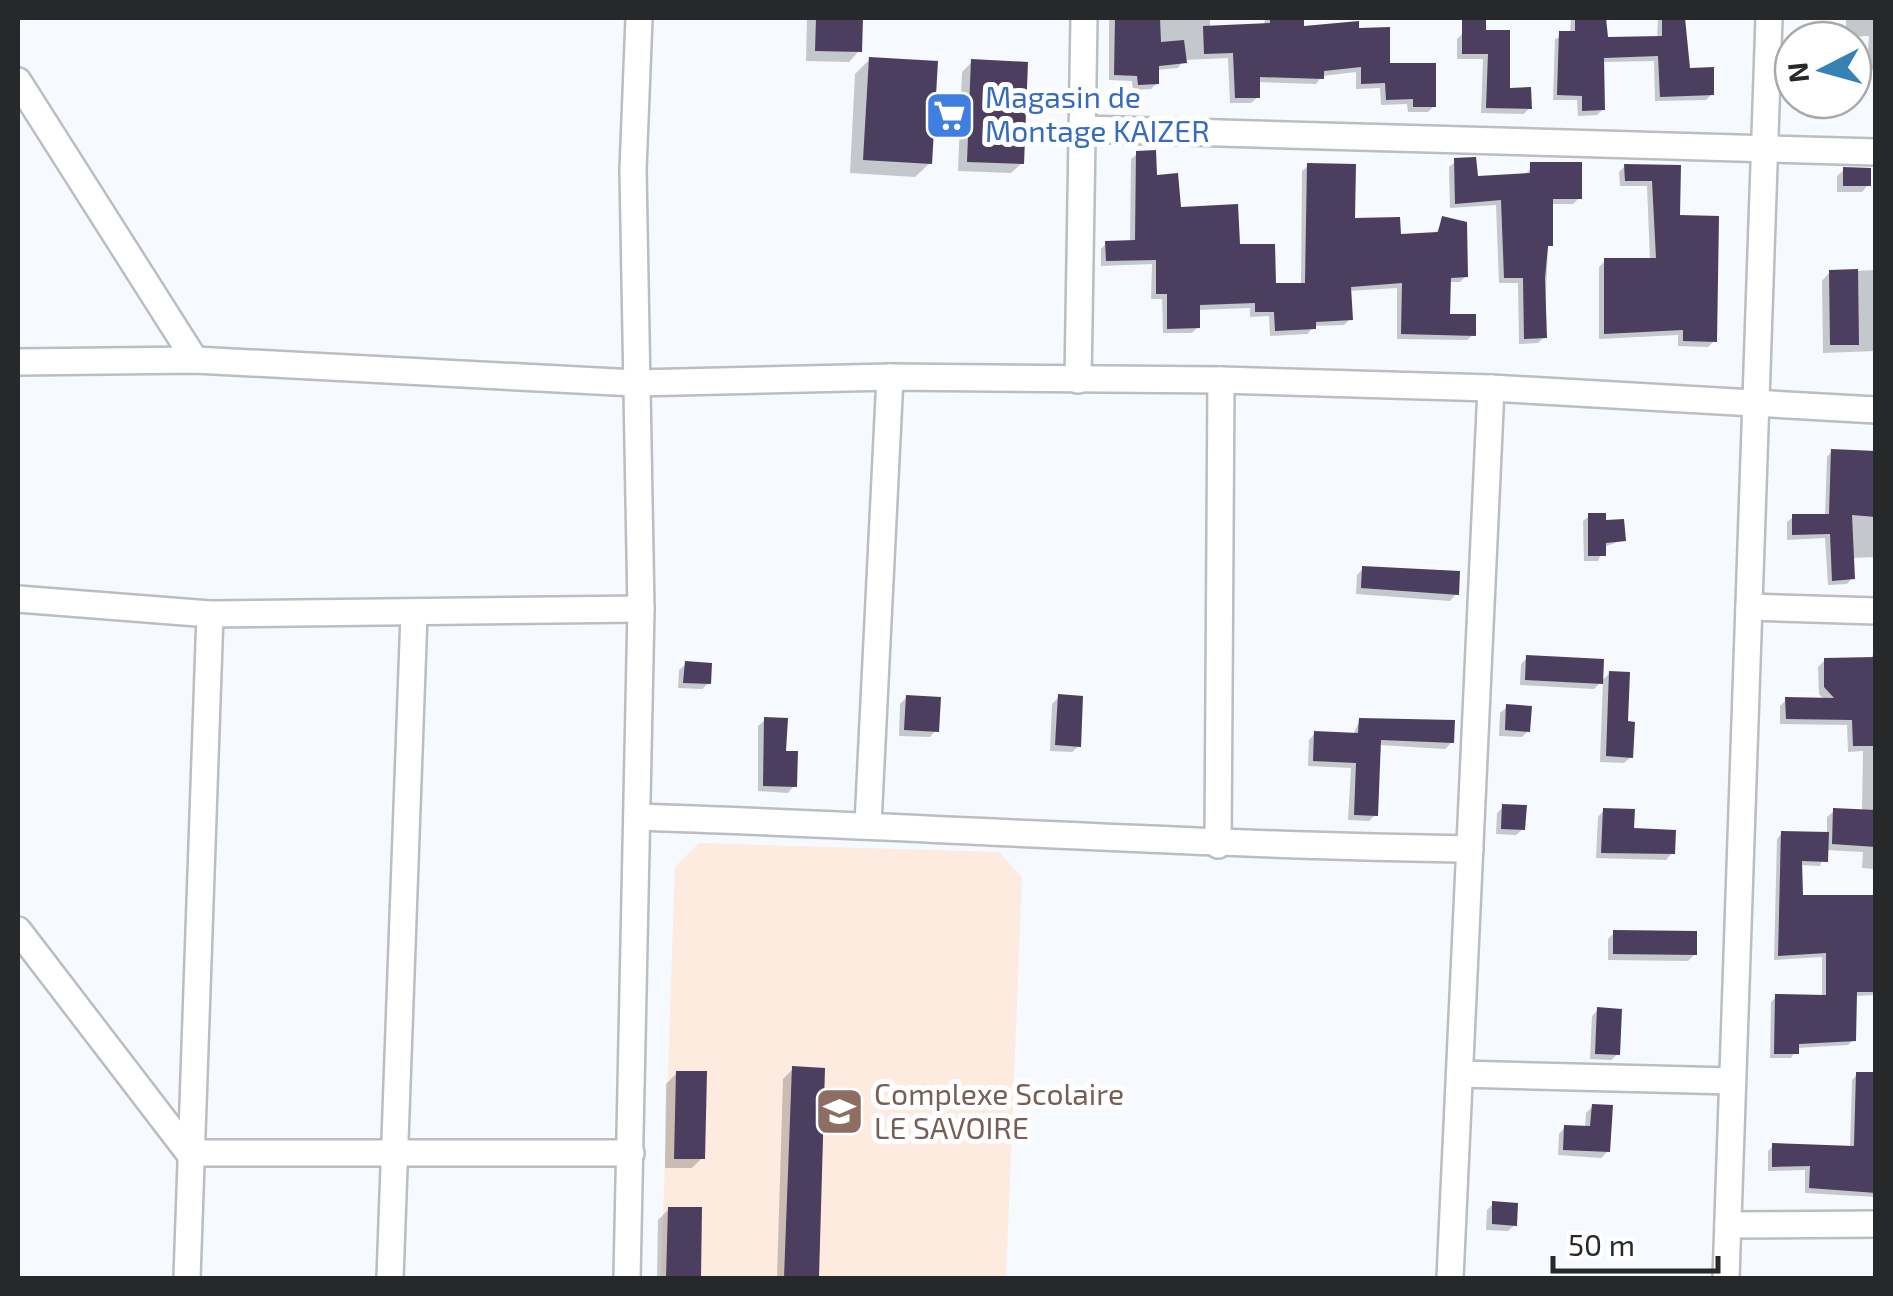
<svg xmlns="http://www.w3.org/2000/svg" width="1893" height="1296" font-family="'Exo 2',sans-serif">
<rect width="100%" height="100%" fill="#f6f9fe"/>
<path fill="#fdebe0" d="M699,843L999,852L1022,877L1006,1278H661L675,867Z"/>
<g fill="#0003">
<path d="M807,18H860L859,51L849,62L806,61Z"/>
<path d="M1109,18H1210V28L1264,25L1265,18H1301V29L1357,31L1434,106L1428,112H1408L1407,104L1381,105L1380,88L1356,89V72L1322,76L1316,84L1257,82L1258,97L1251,103H1230L1228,58L1184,60L1178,68L1156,70L1157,83L1151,89L1133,90L1132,81L1109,80Z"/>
<path d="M1571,18H1604L1605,40L1657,39L1658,18H1682L1688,71L1712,94L1706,100L1655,101L1654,61L1602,62L1603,109L1597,115L1578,116L1577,100H1553L1555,39L1570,34Z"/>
<path d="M1846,18H1876V69H1867L1869,36L1846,37Z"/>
<path d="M1463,33H1508V90L1529,108L1524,114L1481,113L1483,59H1457V39Z"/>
<path d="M870,59L930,163L915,177L850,173L855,74Z"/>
<path d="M972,62L1022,163L1011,173L958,171L962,72Z"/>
<path d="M1857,70L1860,99L1854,106L1836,108L1835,100H1853V71Z"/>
<path d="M1137,154L1178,209L1238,247L1274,285H1301L1302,171L1308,166L1353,221L1398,236L1435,235L1443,219L1466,276L1460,282H1449L1448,316L1473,335L1467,340L1397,339V288L1349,291L1350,319L1344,325L1313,326L1308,334L1270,336L1269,316L1250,317V308L1198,310V327L1192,333H1163L1162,299H1151L1152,264L1101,266V249L1106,243H1130L1131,159Z"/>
<path d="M1456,161L1475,179L1525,176L1532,165L1579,198L1573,204H1550L1544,337L1538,343L1519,344L1518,283H1499L1496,205L1450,208L1449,167Z"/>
<path d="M1625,166L1678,167L1677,218L1714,341L1708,347L1678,346V335L1599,339V267L1605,261L1650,260L1647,186H1620L1619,172Z"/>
<path d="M1844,170L1868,185L1862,192H1837V176Z"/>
<path d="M1876,270V351L1823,353L1822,281L1830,272Z"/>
<path d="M1832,451L1876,453V557L1851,558L1852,578L1847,584L1828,585L1825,538L1787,540V522L1793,517H1825L1827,457Z"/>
<path d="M1589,516L1623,540L1604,547L1598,561H1584L1583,521Z"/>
<path d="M1363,569L1456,594L1450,601L1356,594L1357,575Z"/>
<path d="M1876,651V869L1862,868L1863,852L1826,850L1820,866L1799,865L1801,897H1876V995L1854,996L1853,1040L1848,1045L1797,1048L1791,1058H1770L1771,1002L1776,997H1822V957L1774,960L1777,839L1782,833L1827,834V817L1834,811L1862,812L1863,751L1848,752L1847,725L1780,724V706L1786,700H1825L1819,694L1818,667L1825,660H1869Z"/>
<path d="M1527,658L1600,682L1610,673L1631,757L1624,763L1600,762L1603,680L1594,689L1520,685L1521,664Z"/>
<path d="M686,664L709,683L702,689L678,688L679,670Z"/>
<path d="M907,697L936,730L930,737L899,736L900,704Z"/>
<path d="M1059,697L1079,746L1072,752L1050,751L1052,704Z"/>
<path d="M1507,707L1528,731L1522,737L1499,736L1500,713Z"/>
<path d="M765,720L784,753L794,786L788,793L758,791V726Z"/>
<path d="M1360,720L1452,742L1445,749L1379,745L1375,815L1369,821L1348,820L1351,768L1308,766L1309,740L1315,733L1353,735Z"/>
<path d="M1503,807L1523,829L1516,835L1496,834L1497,813Z"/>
<path d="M1604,810L1672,853L1666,860L1596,858L1598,817Z"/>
<path d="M1614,933L1695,954L1688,961L1608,960V939Z"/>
<path d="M1598,1010L1618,1054L1611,1060L1590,1059L1592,1016Z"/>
<path d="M793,1069L822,1070L815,1278H777L783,1079Z"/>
<path d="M677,1073L702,1158L692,1168H665L666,1084Z"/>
<path d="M1857,1075H1876V1197L1805,1193V1170L1768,1171V1151L1773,1146L1850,1148L1852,1080Z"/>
<path d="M1593,1106L1608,1151L1601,1158L1558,1155L1559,1134L1565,1127L1585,1128L1586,1113Z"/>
<path d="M1493,1204L1515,1225L1508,1231L1486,1230L1487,1210Z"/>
<path d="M669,1209L699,1210L698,1278H657L658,1220Z"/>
</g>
<g fill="#4c3e5e">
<path d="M816,18H863L862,52L815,51Z"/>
<path d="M1115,18H1160L1161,42L1184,40L1187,63L1159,66V84L1138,85L1137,76L1114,75Z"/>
<path d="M1270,18H1304V26L1359,21V28L1390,27V63H1436V107H1413V99L1386,100L1385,83L1361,84V67L1324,71V79L1260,77V98H1235L1233,53L1204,54L1203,26L1270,23Z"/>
<path d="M1462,18H1486V30H1510V88L1531,87L1532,109L1486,108L1488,54H1462Z"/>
<path d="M1575,18H1606L1608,37L1662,36V18H1685L1690,68L1714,67V95L1660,97L1658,56L1604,58L1605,110L1582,111V96L1557,95L1559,31H1575Z"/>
<path d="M869,57L938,61L932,164L863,160Z"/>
<path d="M971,59L1028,62L1024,164L967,162Z"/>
<path d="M1156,150L1157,175L1178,173L1181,207L1238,204L1240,244H1275L1276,283H1305L1307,163L1356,164L1355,218L1400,217L1401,234L1438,232L1442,216L1467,222L1468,277L1451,278L1450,314H1476V336L1401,334L1402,283L1351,287L1353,320L1316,322V329L1275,331L1274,312H1255V303L1200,305V328L1167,329V294H1156V260L1106,261L1105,241L1135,240L1136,151Z"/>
<path d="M1476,157L1478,176L1530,173V162H1582V199H1553V246H1548L1545,278L1547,338L1524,339L1523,278H1504L1501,200L1455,204L1454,158Z"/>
<path d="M1624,164L1681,165L1680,215L1719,216L1717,342L1683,341V330L1604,334V258H1656L1652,181H1625Z"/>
<path d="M1843,167L1871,168V186H1843Z"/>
<path d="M1858,269L1859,345H1830L1829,270Z"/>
<path d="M1831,449L1876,451V517L1852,515L1855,579L1832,581L1830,534L1792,535V514H1829Z"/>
<path d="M1588,513H1606V520L1624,519L1626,541L1606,543V556H1588Z"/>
<path d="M1362,566L1460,571L1459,595L1361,588Z"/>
<path d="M1526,655L1604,659L1603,684L1525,680Z"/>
<path d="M1876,657V746H1853L1852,720L1786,719L1785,697L1834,698L1824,687V658Z"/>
<path d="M685,661L712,663L711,684L683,683Z"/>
<path d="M1609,671L1630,672L1628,721L1635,722L1633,758L1606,756Z"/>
<path d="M1058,694L1083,696L1081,747L1055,745Z"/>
<path d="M906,695L941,697L939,732L904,730Z"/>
<path d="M1506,704L1532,706L1530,732L1505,730Z"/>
<path d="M764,717L788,718L786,751H798L797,787L763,786Z"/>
<path d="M1359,718L1455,720L1454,743L1381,740L1378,816L1354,815L1356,763L1313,761L1314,731L1358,733Z"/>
<path d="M1502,804L1527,805L1525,830L1501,829Z"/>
<path d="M1603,808L1635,809L1634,828L1676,830L1675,854L1601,853Z"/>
<path d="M1833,808L1876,810V847L1832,844Z"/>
<path d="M1781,831L1829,832L1828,862L1802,861L1803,895H1876V992H1857L1856,1041L1799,1044V1054H1774L1775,994L1826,995V953L1778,956Z"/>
<path d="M1613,930L1697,931V955L1613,954Z"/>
<path d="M1597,1007L1622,1009L1620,1055L1595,1054Z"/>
<path d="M792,1066L825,1068L819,1278H784Z"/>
<path d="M676,1071H707L705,1159H674Z"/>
<path d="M1856,1072H1876V1193L1809,1188L1810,1166L1772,1167V1143L1854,1146Z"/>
<path d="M1592,1104L1613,1105L1610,1152L1563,1150L1564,1125L1590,1126Z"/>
<path d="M1492,1201L1518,1203L1517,1226L1492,1224Z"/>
<path d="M668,1207H702L701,1278H666Z"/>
</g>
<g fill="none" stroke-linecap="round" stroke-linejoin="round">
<defs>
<g id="street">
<path d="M18,81L195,360"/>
<path d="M1084,129L1876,152"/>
<path d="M18,362L195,360L635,383L890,377L1221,380L1491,388L1876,410"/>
<path d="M1078,380L1084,18"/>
<path d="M18,599L210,614L641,609"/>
<path d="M1749,607L1876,611"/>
<path d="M637,817C915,826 1192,845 1470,849"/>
<path d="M868,824L890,377"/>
<path d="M1218,845L1221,380"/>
<path d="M18,930L189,1153H631"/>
<path d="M1460,1074L1732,1081"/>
<path d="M1728,1225L1876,1224"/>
<path d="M187,1278L210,614"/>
<path d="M390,1278L414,614"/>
<path d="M627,1278L641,609L633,170L639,18"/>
<path d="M1450,1278L1491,388"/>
<path d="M1726,1278L1769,18"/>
</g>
</defs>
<use href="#street" stroke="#babdc1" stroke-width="30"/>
<use href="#street" stroke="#fff" stroke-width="25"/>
</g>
<defs>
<symbol id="supermarket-square" viewBox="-11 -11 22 22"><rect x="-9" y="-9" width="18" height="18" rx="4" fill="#3f7fe0" stroke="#fff"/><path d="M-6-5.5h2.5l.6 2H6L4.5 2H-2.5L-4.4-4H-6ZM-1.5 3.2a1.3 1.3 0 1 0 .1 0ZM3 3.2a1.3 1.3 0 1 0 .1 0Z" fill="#fff"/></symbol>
<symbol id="school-square" viewBox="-11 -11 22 22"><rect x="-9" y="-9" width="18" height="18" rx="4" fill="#8d6e63" stroke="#fff"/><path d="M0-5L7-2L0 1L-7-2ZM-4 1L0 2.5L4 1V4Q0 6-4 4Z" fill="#fff"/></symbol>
</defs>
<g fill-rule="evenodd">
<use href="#supermarket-square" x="922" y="88" width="55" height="55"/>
<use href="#school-square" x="812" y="1084" width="55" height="55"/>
</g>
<g text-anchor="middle" stroke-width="10" stroke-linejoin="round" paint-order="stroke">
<g font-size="30" fill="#366cbe" stroke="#fff" text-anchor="start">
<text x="985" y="108">Magasin de<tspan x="985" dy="34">Montage KAIZER</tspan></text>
</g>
<g font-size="30" fill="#785e54" stroke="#fff" text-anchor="start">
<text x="874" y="1105">Complexe Scolaire<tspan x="874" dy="34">LE SAVOIRE</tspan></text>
</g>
</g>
<rect width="1893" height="1296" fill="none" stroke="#272829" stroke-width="40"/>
<g transform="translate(1823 70) rotate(264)"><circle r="48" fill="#ffffff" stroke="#a9a9a9" stroke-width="2.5"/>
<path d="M0-8L18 38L0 25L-18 38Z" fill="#3782b5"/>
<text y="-15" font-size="28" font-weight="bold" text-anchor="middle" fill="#272829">N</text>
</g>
<path d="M1553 1256v15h165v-15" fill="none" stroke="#272829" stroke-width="5"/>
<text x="1568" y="1256" font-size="30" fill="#272829" stroke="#ffffff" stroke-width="8" paint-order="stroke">50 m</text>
</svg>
